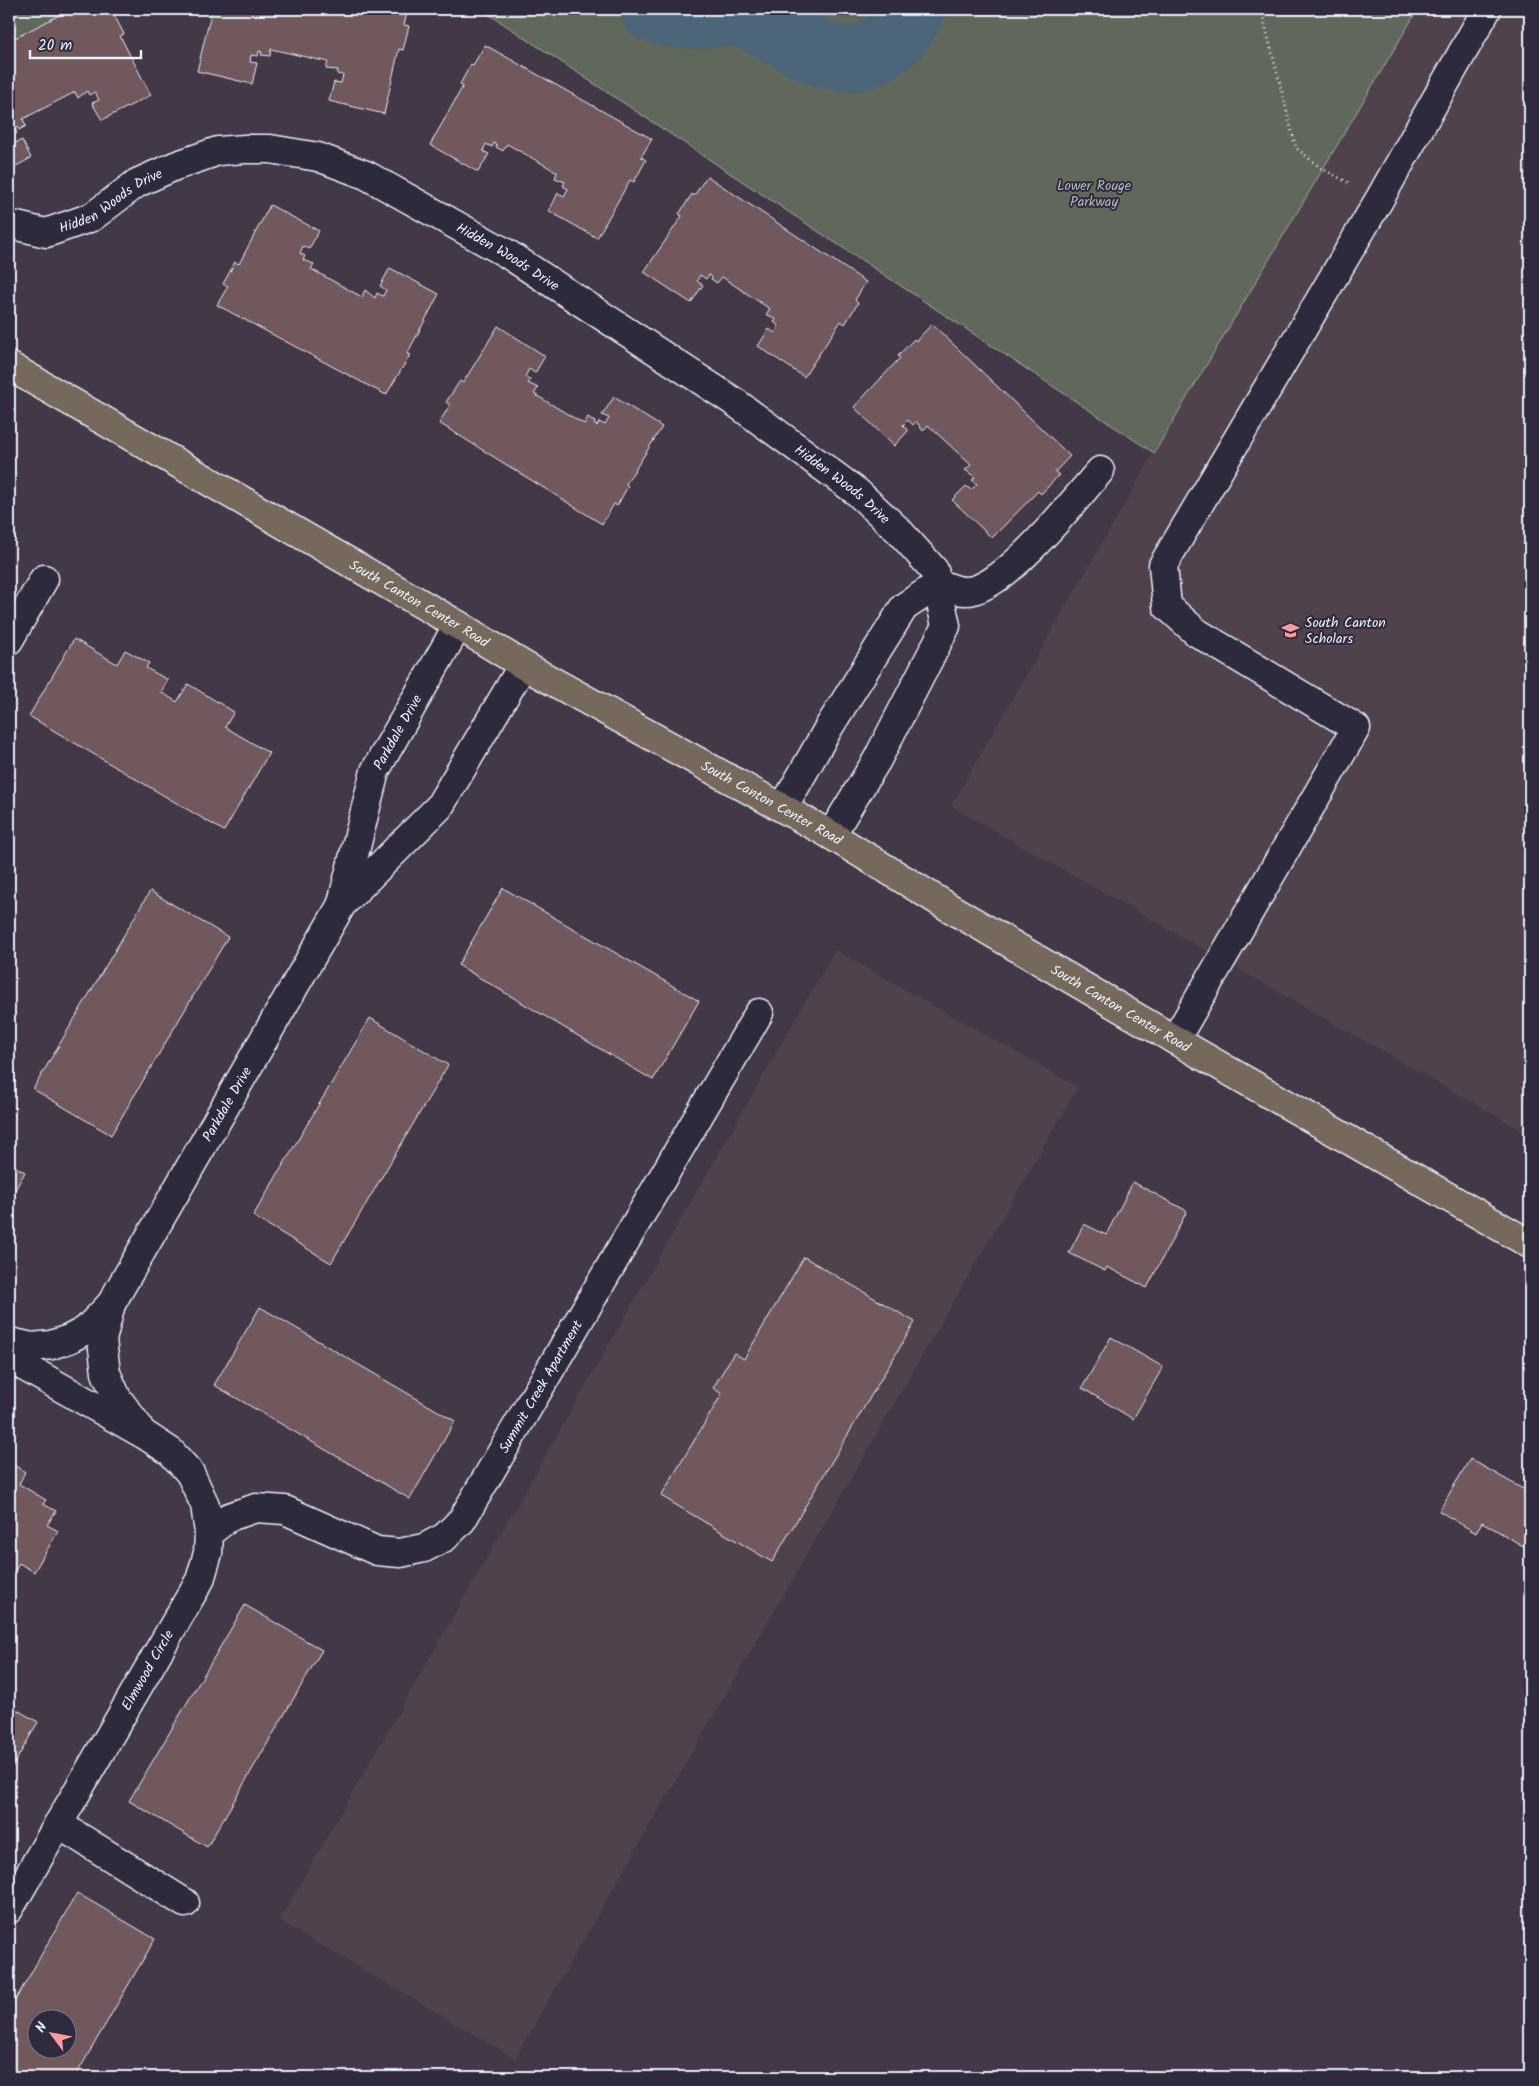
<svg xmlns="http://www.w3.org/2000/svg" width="1539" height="2086" font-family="Kalam,sans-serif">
<rect width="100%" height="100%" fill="#423847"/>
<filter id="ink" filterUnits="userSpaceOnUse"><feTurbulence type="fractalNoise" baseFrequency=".02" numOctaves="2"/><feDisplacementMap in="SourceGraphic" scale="10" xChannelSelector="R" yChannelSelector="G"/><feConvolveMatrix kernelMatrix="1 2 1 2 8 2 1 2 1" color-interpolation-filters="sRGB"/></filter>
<g filter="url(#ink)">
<g fill="#50424e">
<path d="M1418,9H1530V1135L951,806L1154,453Z"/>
<path d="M835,950L1078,1087L515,2058L279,1921Z"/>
</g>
<g fill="#5f675a" stroke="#a4aca9">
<path d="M9,9H75L9,43Z"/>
<path d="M481,9H1418L1154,453Z"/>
</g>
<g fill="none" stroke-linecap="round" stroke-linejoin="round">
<path stroke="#4e6579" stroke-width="66" d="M653,9C673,17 692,16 713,14C720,14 729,12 736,13C761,19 781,34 804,46C853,72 888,55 913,9"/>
</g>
<g fill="#6f595d" stroke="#e8f1f8" fill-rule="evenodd">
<path d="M71,9H106L108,14L112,11L124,34L120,36L151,95L102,120L92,103L99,100L95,92L89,95L87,91L78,98L75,92L23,119L26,126L19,130L18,127L15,129L17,133L12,136L15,143L22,140L31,158L9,170V41Z"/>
<path d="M212,9H408L404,25L409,26L403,50L399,49L384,114L329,101L334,82L341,83L343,75L337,74L338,70L326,69L328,62L271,49L270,56L261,55L262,52L259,51L258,56L251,55L250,62L257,63L252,84L197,71Z"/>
<path d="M485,45L652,139L641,157L646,160L634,182L630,180L597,238L549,211L558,193L564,196L568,189L563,186L565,182L555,178L557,172L507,144L503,151L496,147L497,145L494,143L492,147L486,144L483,151L489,154L478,172L430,145L463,86L460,84L471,64L473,65Z"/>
<path d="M707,176L866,282L855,300L858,303L845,324L841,321L804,377L758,346L769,329L775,333L779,326L774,322L776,319L766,314L770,309L722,277L717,283L711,279L712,277L709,275L706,279L700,275L697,281L703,285L691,303L644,272L682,216L679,214L692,194L694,196Z"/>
<path d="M270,205L319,231L309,249L303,246L300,253L305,256L303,260L314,264L311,269L362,297L365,290L375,298L377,293L383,296L386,290L380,286L390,268L439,294L407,354L410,355L386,395L217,305L228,286L223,284L235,262L239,264Z"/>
<path d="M932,324L1070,456L1055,472L1059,475L1041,494L1038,491L992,538L952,500L966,486L971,490L977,484L972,480L975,477L965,470L971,465L928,425L923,431L916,421L913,425L908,420L903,425L908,431L894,446L854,407L900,358L898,356L914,339L916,341Z"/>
<path d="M498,326L545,356L535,373L529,369L525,377L530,380L528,383L538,388L534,394L584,424L588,417L595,422L594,424L597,426L599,422L605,425L609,418L602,415L614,397L662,427L626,484L628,486L617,506L614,504L602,524L439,423L450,405L446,402L460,381L463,383Z"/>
<path d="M74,639L117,664L125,650L149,663L146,668L168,680L161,692L177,702L188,684L234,712L225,727L269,753L224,831L29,716Z"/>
<path d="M503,888L699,1001L653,1080L458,965Z"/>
<path d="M150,891L228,937L111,1135L33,1089Z"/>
<path d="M370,1018L448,1065L331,1263L253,1216Z"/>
<path d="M9,1163L25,1172L9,1201Z"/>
<path d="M1133,1182L1187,1211L1147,1288L1107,1267L1105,1271L1069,1253L1084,1224L1106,1235Z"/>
<path d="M804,1257L915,1322L772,1562L661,1496L722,1394L713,1388L734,1353L744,1359Z"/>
<path d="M260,1307L455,1421L410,1499L214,1385Z"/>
<path d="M1111,1337L1163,1367L1133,1419L1082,1388Z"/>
<path d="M1470,1459L1530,1493V1550L1482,1522L1476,1533L1439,1511Z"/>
<path d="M9,1462L25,1472L19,1484L46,1500L43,1504L56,1511L47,1525L58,1531L34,1572L19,1563L14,1573L9,1570Z"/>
<path d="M245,1605L322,1650L207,1847L129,1801Z"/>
<path d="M9,1705L38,1722L9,1773Z"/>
<path d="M77,1893L155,1939L75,2077H9V2011ZM38,2018H68V2048H38Z"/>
</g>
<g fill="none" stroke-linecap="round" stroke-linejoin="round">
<defs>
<g id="minor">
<path id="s1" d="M9,224L46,233L92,217L137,183L175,166L218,151L245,149H270L318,157L366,175L506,253L736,403L857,492L899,531L934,570L946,626L877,760L831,835"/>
<path d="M939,584C947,586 956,591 965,591C1002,593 1074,500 1100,471"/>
<path d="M9,640L44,579"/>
<path d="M783,808L829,727L904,607L939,584"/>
<path id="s2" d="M342,903L375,771L458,625"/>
<path d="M1175,1040L1356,728L1196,632L1167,606L1163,565L1379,200L1487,9"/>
<path d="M111,1304L102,1340L106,1373L117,1398L138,1426"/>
<path id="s3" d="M9,1342L32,1347L51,1345L69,1339L86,1330L111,1304L342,904L439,807L523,665"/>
<path d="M9,1358L145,1435L171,1452L190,1473L205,1505L209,1533L208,1553L200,1580L9,1909"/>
<path id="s4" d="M209,1533L229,1517L256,1508L285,1510L377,1551L400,1553L424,1548L445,1537L462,1520L759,1013"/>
<path d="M58,1824L185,1903"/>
</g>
<g id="major">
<path id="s5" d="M9,366L458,625L523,665L831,835L950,908L1175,1040L1530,1244"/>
</g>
</defs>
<use href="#minor" stroke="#e8f1f8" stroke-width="31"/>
<use href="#major" stroke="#e8f1f8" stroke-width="31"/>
<path stroke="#e8f1f8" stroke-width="3" stroke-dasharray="1 4" stroke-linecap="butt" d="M1261,9L1296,148L1321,168L1351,184"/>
<use href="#minor" stroke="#2f2a3d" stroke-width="28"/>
<use href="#major" stroke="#76695c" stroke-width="28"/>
</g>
</g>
<defs>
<symbol id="school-bare" viewBox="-9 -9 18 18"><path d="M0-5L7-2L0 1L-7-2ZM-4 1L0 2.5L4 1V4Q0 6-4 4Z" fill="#ff9aa2" stroke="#2f2a3d" stroke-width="2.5" paint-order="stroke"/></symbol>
</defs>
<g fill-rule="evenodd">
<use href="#school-bare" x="1278" y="618" width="25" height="25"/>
</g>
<g text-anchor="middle" stroke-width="4" stroke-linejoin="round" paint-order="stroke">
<g font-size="14" fill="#b1bab9" stroke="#2f2a3d">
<text x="1094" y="190">Lower Rouge<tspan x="1094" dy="16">Parkway</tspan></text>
</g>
<g font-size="14" fill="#e8f1f8" stroke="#2f2a3d">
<text dy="5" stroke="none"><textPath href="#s1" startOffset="111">Hidden Woods Drive</textPath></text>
<text dy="5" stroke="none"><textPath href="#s1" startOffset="546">Hidden Woods Drive</textPath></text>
<text dy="5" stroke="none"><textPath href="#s1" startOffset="951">Hidden Woods Drive</textPath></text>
<text dy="5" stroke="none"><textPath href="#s5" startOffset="474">South Canton Center Road</textPath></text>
<text dy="5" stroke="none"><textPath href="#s2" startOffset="181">Parkdale Drive</textPath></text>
<text dy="5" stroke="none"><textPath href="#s5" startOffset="879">South Canton Center Road</textPath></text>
<text dy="5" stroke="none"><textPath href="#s5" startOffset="1284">South Canton Center Road</textPath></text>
<text dy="5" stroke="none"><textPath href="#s3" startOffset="348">Parkdale Drive</textPath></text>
<text dy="5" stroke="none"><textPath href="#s4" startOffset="434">Summit Creek Apartment</textPath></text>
<text transform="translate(147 1670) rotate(-60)" y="5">Elmwood Circle</text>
</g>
<g font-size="14" fill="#e8f1f8" stroke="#2f2a3d" text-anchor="start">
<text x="1305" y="627">South Canton<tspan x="1305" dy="16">Scholars</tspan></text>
</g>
</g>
<rect width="1539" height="2086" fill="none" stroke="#2f2a3d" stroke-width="30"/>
<rect x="15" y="15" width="1509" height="2056" fill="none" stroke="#e8f1f8" stroke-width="2" filter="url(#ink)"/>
<g transform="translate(52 2034) rotate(302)"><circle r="24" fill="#2f2a3d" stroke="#797a88"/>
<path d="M0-4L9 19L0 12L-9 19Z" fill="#ff9aa2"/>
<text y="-8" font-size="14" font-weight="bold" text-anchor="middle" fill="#e8f1f8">N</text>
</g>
<path d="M30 50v8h111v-8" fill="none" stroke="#e8f1f8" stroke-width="2.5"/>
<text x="38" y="50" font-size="15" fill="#e8f1f8" stroke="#2f2a3d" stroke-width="4" paint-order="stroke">20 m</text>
</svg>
